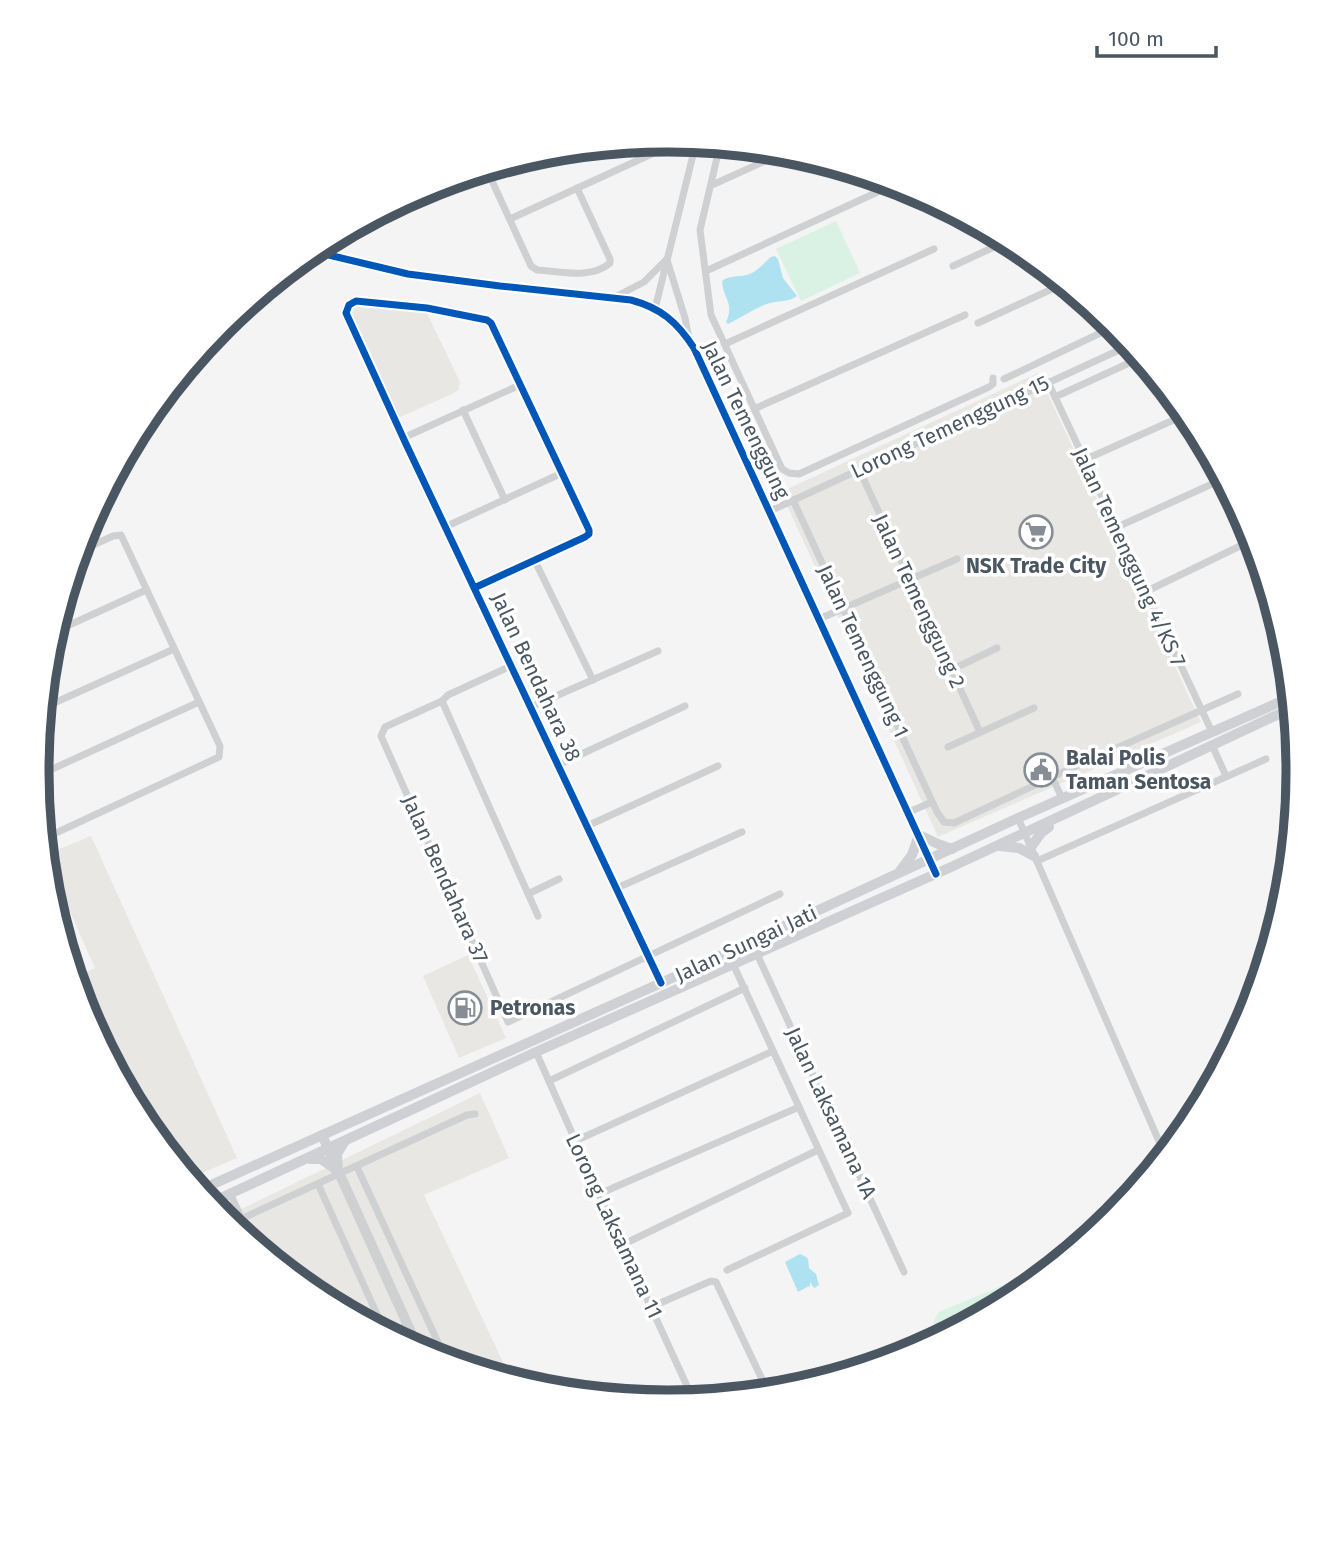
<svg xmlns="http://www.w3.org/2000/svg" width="1335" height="1542" font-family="'Fira Sans',sans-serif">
<rect width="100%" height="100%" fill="#f4f4f4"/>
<g fill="#e8e7e3">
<path d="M356,304L426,311L460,382L458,390L452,394L398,418L350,313L351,307Z"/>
<path d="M1038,373L1201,722L938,837L781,492Z"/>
<path d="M91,836L237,1158L190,1178L143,1121L85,1012L74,977L95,968L45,855Z"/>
<path d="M468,955L506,1038L459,1058L423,976Z"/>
<path d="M480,1093L509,1158L424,1195L511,1379L426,1354L317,1295L223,1218Z"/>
</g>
<g fill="#d9f2e3">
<path d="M836,221L860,273L801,301L776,249Z"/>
<path d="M1056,1263L1018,1296L941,1337L933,1322L939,1312Z"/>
</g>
<g fill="#aee2f0">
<path d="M775,256L778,259L783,278L797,296C788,303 775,300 764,305C752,310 740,318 728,324L726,322C735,303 723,299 722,281C731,274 742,278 752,273C759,269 765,262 771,257Z"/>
<path d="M800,1254L806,1257L808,1259L809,1268L816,1274L819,1285L814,1288L810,1282V1288L809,1286L798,1292L785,1262Z"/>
</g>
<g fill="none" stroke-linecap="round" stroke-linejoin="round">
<g stroke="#ced0d2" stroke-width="7">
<path d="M720,145L700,230L711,315L782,469L789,473L799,474L989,387L993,384V378"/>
<path d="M487,170L531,266L537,270C560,271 590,280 610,263V259L577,188"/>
<path d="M712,185L785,152"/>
<path d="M928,209L939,204"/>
<path d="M510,219L680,141"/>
<path d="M312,251L408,274L500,286L631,300C661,308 677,322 694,348L936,874"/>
<path d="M667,260L685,318L689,339"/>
<path d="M953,266L1007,241"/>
<path d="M706,271L895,184"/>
<path d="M615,297L644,282L667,259"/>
<path d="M655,309L696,143"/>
<path d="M978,323L1063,284"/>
<path d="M1121,335L1127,347"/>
<path d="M725,344L934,249"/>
<path d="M1004,379L1115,326"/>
<path d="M1048,382L1212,732"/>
<path d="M1055,397L1140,358"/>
<path d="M754,409L965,315"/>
<path d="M463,410L505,500"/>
<path d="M403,438L520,385"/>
<path d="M1084,460L1187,414"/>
<path d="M859,469L980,732"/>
<path d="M793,500L937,812L944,822L954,823L1063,772L1238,694"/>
<path d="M770,511L1130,345"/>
<path d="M445,527L562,473"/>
<path d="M86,528L93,545"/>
<path d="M1115,528L1223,479"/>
<path d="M535,561L593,680"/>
<path d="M474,588L585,537L589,534V530L491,323L487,320L427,308L356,301L349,305L346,313L406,444L661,983"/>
<path d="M1145,592L1240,546"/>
<path d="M819,619L957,559"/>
<path d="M54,632L146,590"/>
<path d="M511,666L448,695L442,701L385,727L381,736L508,1022L780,894"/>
<path d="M951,670L997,648"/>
<path d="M442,701L538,916"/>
<path d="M531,707L658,651"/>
<path d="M43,708L174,649"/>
<path d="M1212,745L1226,776"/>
<path d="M948,747L1034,708"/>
<path d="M558,765L685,706"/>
<path d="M1070,769L1081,790"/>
<path d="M37,776L199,702"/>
<path d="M1052,777L1062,798"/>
<path d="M909,812L932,802"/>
<path d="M1018,818L1165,1155"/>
<path d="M587,826L718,766"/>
<path d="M43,839L219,757L220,746L121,535L113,536L78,552"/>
<path d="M1037,861L1266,759"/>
<path d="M617,888L742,832"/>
<path d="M528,894L559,879"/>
<path d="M757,954L904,1272"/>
<path d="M536,1052L599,1194L693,1399"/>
<path d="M549,1081L745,988"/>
<path d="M575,1141L773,1051"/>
<path d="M357,1167L446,1360"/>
<path d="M318,1184L385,1332"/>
<path d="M230,1193L253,1243"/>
<path d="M599,1194L799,1107"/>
<path d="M230,1224L467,1115L475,1114"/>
<path d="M622,1245L818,1150"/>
<path d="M727,1270L848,1213L733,964"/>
<path d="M651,1307L711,1281L716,1282L768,1392"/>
<path d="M389,1334L408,1325"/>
</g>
<path stroke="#ced0d2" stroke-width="10" d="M322,1135L419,1350"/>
<g stroke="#ced0d4" stroke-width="10">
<path d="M1000,846L1019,848L1034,856"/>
<path d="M1031,847L1041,833L1049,827"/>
<path d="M900,871L912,855L919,835L938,844L952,849"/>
<path d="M310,1159H321L338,1171"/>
<path d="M338,1171L337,1154L345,1141"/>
<path d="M200,1190L661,983L1018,818L1291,697"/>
<path d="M210,1203L536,1052L949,868L1292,708"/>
</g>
<defs>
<g id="cycleway">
<path d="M312,251L408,274L500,286L631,300C661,308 677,322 694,348L936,874"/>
<path d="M474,588L585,537L589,534V530L491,323L487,320L427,308L356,301L349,305L346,313L406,444L661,983"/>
</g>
</defs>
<use href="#cycleway" stroke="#fff" stroke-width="11"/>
<use href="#cycleway" stroke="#0057b8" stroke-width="7"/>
</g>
<defs>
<symbol id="supermarket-ring" viewBox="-11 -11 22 22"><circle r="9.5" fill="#fff" stroke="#868d94" stroke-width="1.5"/><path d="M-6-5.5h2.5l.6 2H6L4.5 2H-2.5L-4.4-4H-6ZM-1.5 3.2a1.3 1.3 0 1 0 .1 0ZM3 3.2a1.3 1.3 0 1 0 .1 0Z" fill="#868d94"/></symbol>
<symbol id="civic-ring" viewBox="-11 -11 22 22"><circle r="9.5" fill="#fff" stroke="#868d94" stroke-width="1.5"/><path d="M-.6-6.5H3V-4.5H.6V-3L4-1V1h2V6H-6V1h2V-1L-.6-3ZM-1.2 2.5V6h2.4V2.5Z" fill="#868d94"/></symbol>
<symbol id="fuel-ring" viewBox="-11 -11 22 22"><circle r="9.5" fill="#fff" stroke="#868d94" stroke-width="1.5"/><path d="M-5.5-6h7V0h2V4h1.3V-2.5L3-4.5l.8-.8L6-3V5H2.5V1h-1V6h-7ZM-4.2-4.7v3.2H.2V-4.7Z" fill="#868d94"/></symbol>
</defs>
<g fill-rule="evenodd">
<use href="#supermarket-ring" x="1017" y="513" width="38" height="38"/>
<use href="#civic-ring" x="1022" y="751" width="38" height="38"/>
<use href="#fuel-ring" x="446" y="989" width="38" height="38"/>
</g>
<g text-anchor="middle" stroke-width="7" stroke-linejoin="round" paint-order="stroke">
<g font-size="21" fill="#4a5661" stroke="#fff">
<text transform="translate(746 420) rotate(64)" y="7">Jalan Temenggung</text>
<text transform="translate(950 427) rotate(-25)" y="7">Lorong Temenggung 15</text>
<text transform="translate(1129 557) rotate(65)" y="7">Jalan Temenggung 4/KS 7</text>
<text transform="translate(919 601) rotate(65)" y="7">Jalan Temenggung 2</text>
<text transform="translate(863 651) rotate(65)" y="7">Jalan Temenggung 1</text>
<text transform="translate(536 677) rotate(65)" y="7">Jalan Bendahara 38</text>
<text transform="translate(445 879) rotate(66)" y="7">Jalan Bendahara 37</text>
<text transform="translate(746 944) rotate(-25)" y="7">Jalan Sungai Jati</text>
<text transform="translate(831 1113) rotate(65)" y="7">Jalan Laksamana 1A</text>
<text transform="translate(614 1226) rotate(65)" y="7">Lorong Laksamana 11</text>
</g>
<g font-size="21" font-weight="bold" fill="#4a5661" stroke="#fff" text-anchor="start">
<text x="1036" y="573" text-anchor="middle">NSK Trade City</text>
<text x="1066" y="765">Balai Polis<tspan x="1066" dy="24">Taman Sentosa</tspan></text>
<text x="490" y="1015">Petronas</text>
</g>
</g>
<path d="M0 0H1335V1542H0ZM667 152H668A618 618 0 0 1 1286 770V772A618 618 0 0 1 668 1390H667A618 618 0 0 1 49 772V770A618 618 0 0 1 667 152Z" fill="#fff" fill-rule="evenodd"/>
<path fill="none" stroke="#4a5661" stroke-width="9" d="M667 152H668A618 618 0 0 1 1286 770V772A618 618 0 0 1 668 1390H667A618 618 0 0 1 49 772V770A618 618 0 0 1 667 152Z"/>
<path d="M1097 46v10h119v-10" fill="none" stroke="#4a5661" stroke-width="3.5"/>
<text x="1108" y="46" font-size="21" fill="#4a5661" stroke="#ffffff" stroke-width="5" paint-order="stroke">100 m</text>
</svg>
